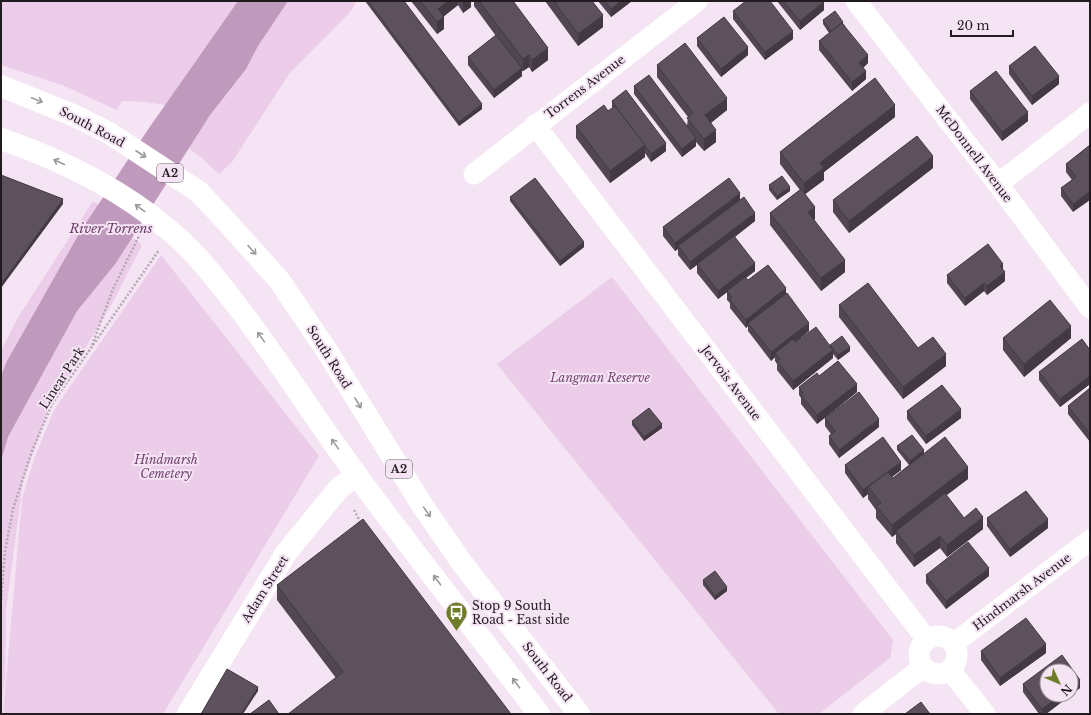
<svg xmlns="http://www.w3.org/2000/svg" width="1091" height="715" font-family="'Libre Baskerville',serif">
<rect width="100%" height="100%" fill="#f5e4f4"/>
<g fill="#ebcce9">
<path d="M1,1H356L352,10L289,74L232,162L219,174L202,158L170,135L172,106L146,102L122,101L117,110L62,85L1,65Z"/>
<path d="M93,201L111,214V221L142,245L113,302L49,408L23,481L6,610L5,677L1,714V351L17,319Z"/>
<path d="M161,255L319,456L163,714H3L22,499L34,459L54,410Z"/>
<path d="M612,277L893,640L890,658L819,714H779L497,364Z"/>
</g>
<path fill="#bf9abd" d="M238,1H288L258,46L246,69L210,115L116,263L77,311L8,437L1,461V376L7,361L80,232L149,128Z"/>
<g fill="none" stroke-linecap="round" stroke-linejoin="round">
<g stroke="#b4a7b3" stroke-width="2.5" stroke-dasharray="2 2" stroke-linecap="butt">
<path d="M92,345L113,289L140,234"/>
<path d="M354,510L360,521"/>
<path d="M1,600L5,552L13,509L32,451L52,404L159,250"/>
</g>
<g stroke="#fff" stroke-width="21">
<path d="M856,1L998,184L1090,308"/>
<path d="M535,125L927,640"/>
<path d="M474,174L697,1"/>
<path d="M998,184L1090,113"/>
<circle cx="938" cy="655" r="19"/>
<path d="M953,644L1090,540"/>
<path d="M950,670L985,714"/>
<path d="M863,714L923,667"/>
</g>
<path stroke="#fff" stroke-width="22" d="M188,714L286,553L340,487L357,476"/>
<g stroke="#fff" stroke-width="22">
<path d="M1,86L73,115L109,133L199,192L226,221L279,280L329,354L422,505L462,563L579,714"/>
<path d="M1,139C62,160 121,189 170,231C195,251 215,278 235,303C278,359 316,420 358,477C417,557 479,635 539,714"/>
</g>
</g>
<g fill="#514651">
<path d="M365,1H404L482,109L459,126Z"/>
<path d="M411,1H471V7L463,13L458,5L444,16V29L437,34Z"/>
<path d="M474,1H513L548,60L532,72L529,67L523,71H522V76L494,98L468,65V57L496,36L474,6Z"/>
<path d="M545,1H592L603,27L578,46Z"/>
<path d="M598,1H632L611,17Z"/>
<path d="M777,1H824V10L800,30Z"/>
<path d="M733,11L793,39L765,60L733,19Z"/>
<path d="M823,20L843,23L868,63L863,68L866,79L852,91L819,50V41L829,33L823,24Z"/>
<path d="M697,38L748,55L721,77L697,46Z"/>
<path d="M657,65L727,110L711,123L716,142L704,151L696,142V146L682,157L634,94V86L687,126L688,117L657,77Z"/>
<path d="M1009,66L1059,84L1032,105L1009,74Z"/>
<path d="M970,91L1028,121L1002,141L970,99Z"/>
<path d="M612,101L666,151L651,162L645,153V157L610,183L576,138V126L608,111L612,108Z"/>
<path d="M895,117L824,172V180L805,194L815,219L814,220L845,272L821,291L770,225V213L800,190L780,164V152Z"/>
<path d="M1090,145L1073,212L1061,196V188L1072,180L1066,172V164Z"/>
<path d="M933,168L849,233L833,212V200Z"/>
<path d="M769,185L790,191L777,200L769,190Z"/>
<path d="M510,197L584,247L560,266L510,201Z"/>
<path d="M740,200L755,221L735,237L755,271L746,278L748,280L786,294L809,331L796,342L830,345L850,351L838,360L833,354V358L793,390L777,370V364L775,361V357L771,361L748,331V326L746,328L730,308V303L727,300V292L718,299L697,273V265L690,270L678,255V249L675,251L663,236V227Z"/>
<path d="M1003,270L1005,281L987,295L984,291L965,306L947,283V275Z"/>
<path d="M839,305L918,348L946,366L903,399L839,317Z"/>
<path d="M1003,338H1071L1024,377L1003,350Z"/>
<path d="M1090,350V384L1060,407L1039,380V372Z"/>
<path d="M819,376L857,392L817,424L801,404V398L799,395V387Z"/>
<path d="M1090,388V442L1068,414V406Z"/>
<path d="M907,411L961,418L926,444L907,419Z"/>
<path d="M825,418L879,427L839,458L829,444V436L831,434L825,426Z"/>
<path d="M632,421L662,428L644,441L632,425Z"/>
<path d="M897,446L924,454L968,479L946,495L964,518L983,529L947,557L940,548L914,567L896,543V534L892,537L876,518V510L868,499V494L863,498L845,473V465L901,470L892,477L893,478L909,465L897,450Z"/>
<path d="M987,518L1048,528L1010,557L987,526Z"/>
<path d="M926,575L989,576L946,609L926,583Z"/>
<path d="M703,580L727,591L715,600L703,585Z"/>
<path d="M277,585L511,714L336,678L277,600Z"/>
<path d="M981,651L1046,653L1000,686L981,660Z"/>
<path d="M1023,684L1080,688L1046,714H1039L1023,692Z"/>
</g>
<g fill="#423942">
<path d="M448,1H458V5L438,21V9Z"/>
<path d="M463,1H471V7L463,13Z"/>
<path d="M621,1H632L611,17V9Z"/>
<path d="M824,2V10L800,30V21Z"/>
<path d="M603,15V27L578,46V34Z"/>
<path d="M444,17V29L437,34V22Z"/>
<path d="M793,31V39L765,60V52Z"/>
<path d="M748,47V55L721,77V69Z"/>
<path d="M548,48V60L532,72V60Z"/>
<path d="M529,55V67L523,71V59Z"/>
<path d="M868,55V63L859,71V63Z"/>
<path d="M522,68V76L494,98V90Z"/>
<path d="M866,71V79L852,91V82Z"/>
<path d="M1059,76V84L1032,105V96Z"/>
<path d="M727,98V110L705,127V115Z"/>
<path d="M482,104V109L459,126V122Z"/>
<path d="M895,105V117L824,172V180L804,195V183L820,163Z"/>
<path d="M1028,112V121L1002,141V132Z"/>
<path d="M716,130V142L704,151V139Z"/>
<path d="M696,138V146L682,157V149Z"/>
<path d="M666,143V151L651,162V154Z"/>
<path d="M645,145V157L610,183V171Z"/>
<path d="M933,156V168L849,233V221Z"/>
<path d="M790,187V191L777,200V196Z"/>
<path d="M1090,191V200L1073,212V204Z"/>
<path d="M740,193V202L678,246V249L675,251V243Z"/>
<path d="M63,199V204L1,288V284Z"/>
<path d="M815,207V219L808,224V212Z"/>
<path d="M755,213V221L690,270V262Z"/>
<path d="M584,242V247L560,266V261Z"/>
<path d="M845,260V272L821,291V278Z"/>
<path d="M755,263V271L718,299V291Z"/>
<path d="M1003,264V272L1000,266Z"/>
<path d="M1005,272V281L987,295V286Z"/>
<path d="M984,283V291L965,306V298Z"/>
<path d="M786,288V297L748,323V326L746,328V320Z"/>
<path d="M809,323V331L777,356L775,353V357L771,361V352Z"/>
<path d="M1071,326V338L1024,377V364Z"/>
<path d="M850,347V351L838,360V355Z"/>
<path d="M833,350V358L793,390V381Z"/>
<path d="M946,354V366L903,399V387Z"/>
<path d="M1090,376V384L1060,407V399Z"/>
<path d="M857,384V392L817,424V415Z"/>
<path d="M961,409V418L926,444V436Z"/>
<path d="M879,419V427L839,458V450Z"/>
<path d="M662,424V428L644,441V437Z"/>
<path d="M924,450V455L910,466V461Z"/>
<path d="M901,462V470L872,492L868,487V494L863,498V490Z"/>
<path d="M968,467V479L897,533L896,531V534L892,537V525Z"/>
<path d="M983,517V529L947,557V545Z"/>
<path d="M1048,519V528L1010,557V549Z"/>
<path d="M940,536V548L914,567V555Z"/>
<path d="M989,568V576L946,609V601Z"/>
<path d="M727,587V591L715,600V596Z"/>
<path d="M1046,644V653L1000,686V678Z"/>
<path d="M1080,680V688L1046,714H1042V709L1061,695H1071V687Z"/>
<path d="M258,687V691L243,714H241Z"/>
</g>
<g fill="#5e515e" stroke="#423942">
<path d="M368,1H404L482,104L459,122Z"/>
<path d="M420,1H448L438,9L444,17L437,22Z"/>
<path d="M479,1H513L548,48L532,60L529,55L523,59Z"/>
<path d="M554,1H592L603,15L578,34Z"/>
<path d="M605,1H621L611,9Z"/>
<path d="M746,1H770L793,31L765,52L733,11Z"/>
<path d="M783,1H824V2L800,21Z"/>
<path d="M835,11L843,22L831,31L823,20Z"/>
<path d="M724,17L748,47L721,69L697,38Z"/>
<path d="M842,23L868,55L859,63L866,71L852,82L819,41Z"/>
<path d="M496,35L522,68L494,90L468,57Z"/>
<path d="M685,43L727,98L705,115L716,130L704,139L687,118L693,113L657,65Z"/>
<path d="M1035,46L1059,76L1032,96L1009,66Z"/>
<path d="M996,71L1028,112L1002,132L970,91Z"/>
<path d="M649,75L696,138L682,149L634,86Z"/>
<path d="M875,78L895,105L820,163L824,168L804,183L780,152Z"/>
<path d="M626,90L666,143L651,154L612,101Z"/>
<path d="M604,105L608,111L615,106L645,145L610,171L576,126Z"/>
<path d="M917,136L933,156L849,221L833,200Z"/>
<path d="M1090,145V191L1073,204L1061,188L1076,177L1066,164Z"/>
<path d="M1,175L63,199L1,284Z"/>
<path d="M782,176L790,187L777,196L769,185Z"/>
<path d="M535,178L584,242L560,261L510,197Z"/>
<path d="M729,178L740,193L675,243L663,227Z"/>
<path d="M801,189L815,207L808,212L845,260L821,278L770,213Z"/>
<path d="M744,197L755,213L690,262L678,246Z"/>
<path d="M734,236L755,263L718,291L697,264Z"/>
<path d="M988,244L1003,264L1000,266L1005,272L987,286L984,283L965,298L947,275Z"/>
<path d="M768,265L786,288L746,320L730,300L732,298L727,291L745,277L748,280Z"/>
<path d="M868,283L918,348L933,337L946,354L903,387L839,305Z"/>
<path d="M787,293L809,323L771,352L748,323Z"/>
<path d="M1050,300L1071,326L1024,364L1003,338Z"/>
<path d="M816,327L833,350L793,381L777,361L780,359L775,353L793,339L796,342Z"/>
<path d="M842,336L850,347L838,355L830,345Z"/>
<path d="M1082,339L1090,350V376L1060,399L1039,372Z"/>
<path d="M838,361L857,384L817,415L801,395L803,393L799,387L817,373L819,376Z"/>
<path d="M942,385L961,409L926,436L907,411Z"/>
<path d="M1090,388V434L1068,406Z"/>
<path d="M859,392L879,419L839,450L829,436L835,431L825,418Z"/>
<path d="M649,408L662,424L644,437L632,421Z"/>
<path d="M912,435L924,450L910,461L897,446Z"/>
<path d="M883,437L901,462L863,490L845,465Z"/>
<path d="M945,437L968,467L892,525L876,506L881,503L868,487L888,472L893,478Z"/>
<path d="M1026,491L1048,519L1010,549L987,518Z"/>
<path d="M945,493L964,518L976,508L983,517L947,545L940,536L914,555L896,531Z"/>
<path d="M363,519L511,714H288L343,672L277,585Z"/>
<path d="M968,542L989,568L946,601L926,575Z"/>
<path d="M715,571L727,587L715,596L703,580Z"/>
<path d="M1026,618L1046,644L1000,678L981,651Z"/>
<path d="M1062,655L1080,680L1071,687V671H1047V695H1061L1042,709L1023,684Z"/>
<path d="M227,669L258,687L241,714H201Z"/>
<path d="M269,700L279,714H250Z"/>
<path d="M921,702L930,714H905Z"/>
</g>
<defs><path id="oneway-shaft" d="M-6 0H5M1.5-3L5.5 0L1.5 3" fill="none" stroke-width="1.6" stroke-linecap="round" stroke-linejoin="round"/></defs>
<g stroke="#9b989b">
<use href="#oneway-shaft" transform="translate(37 100) rotate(22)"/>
<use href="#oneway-shaft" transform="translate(141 154) rotate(33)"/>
<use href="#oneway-shaft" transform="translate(59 162) rotate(-155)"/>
<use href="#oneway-shaft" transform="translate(140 208) rotate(-144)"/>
<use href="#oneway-shaft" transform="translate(252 250) rotate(48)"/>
<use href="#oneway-shaft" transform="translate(261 337) rotate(-125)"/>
<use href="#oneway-shaft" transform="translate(358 403) rotate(59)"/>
<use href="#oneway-shaft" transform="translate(335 444) rotate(-125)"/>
<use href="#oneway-shaft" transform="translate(427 512) rotate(55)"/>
<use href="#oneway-shaft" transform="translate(437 580) rotate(-127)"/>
<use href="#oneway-shaft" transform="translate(516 683) rotate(-127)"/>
</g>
<defs>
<symbol id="bus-pin" viewBox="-11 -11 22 30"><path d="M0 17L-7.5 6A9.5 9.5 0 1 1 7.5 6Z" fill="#6e7b28" stroke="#f5e4f4"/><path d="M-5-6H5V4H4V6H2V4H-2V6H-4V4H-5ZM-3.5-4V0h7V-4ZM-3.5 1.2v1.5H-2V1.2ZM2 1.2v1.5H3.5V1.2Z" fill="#fff"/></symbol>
</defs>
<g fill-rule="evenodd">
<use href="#bus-pin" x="444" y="600" width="25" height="34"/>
</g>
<g text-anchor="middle" stroke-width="4" stroke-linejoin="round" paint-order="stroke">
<g fill="#f5e4f4" stroke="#615760" stroke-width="1">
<rect x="157" y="164" width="26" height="18" rx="3"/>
<rect x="386" y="460" width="26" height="18" rx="3"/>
</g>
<g font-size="11" font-weight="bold" fill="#211b20">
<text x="170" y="177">A2</text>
<text x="399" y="473">A2</text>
</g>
<g font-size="12" fill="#211b20" stroke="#f5e4f4">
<text transform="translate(585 87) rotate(-37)" y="4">Torrens Avenue</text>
<text transform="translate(92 127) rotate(28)" y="4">South Road</text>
<text transform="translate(974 154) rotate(53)" y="4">McDonnell Avenue</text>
<text transform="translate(329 357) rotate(58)" y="4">South Road</text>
<text transform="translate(62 378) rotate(-57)" y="4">Linear Park</text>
<text transform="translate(731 383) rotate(53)" y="4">Jervois Avenue</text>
<text transform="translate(265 589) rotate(-58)" y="4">Adam Street</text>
<text transform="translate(1022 592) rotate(-37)" y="4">Hindmarsh Avenue</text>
<text transform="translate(547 672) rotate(52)" y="4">South Road</text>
</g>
<g font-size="12" font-style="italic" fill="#734372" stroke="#f5e4f4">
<text x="600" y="382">Langman Reserve</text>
<text x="166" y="464">Hindmarsh<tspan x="166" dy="14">Cemetery</tspan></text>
</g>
<g font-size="12" fill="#211b20" stroke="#f5e4f4" text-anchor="start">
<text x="472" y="610">Stop 9 South<tspan x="472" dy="14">Road - East side</tspan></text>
</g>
<g font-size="13" font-style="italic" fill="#6b3b6a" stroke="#f5e4f4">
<text x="111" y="233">River Torrens</text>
</g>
</g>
<rect width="1091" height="715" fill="none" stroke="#211b20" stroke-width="4"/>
<g transform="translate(1059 683) rotate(134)"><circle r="19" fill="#f5e4f4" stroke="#a0949f"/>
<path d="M0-3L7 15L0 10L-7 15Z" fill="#6e7b28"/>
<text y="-6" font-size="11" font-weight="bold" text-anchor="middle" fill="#211b20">N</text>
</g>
<path d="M951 30v6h62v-6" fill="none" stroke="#211b20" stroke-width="2"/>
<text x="957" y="30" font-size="12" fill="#211b20" stroke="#f5e4f4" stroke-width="3" paint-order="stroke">20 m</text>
</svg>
